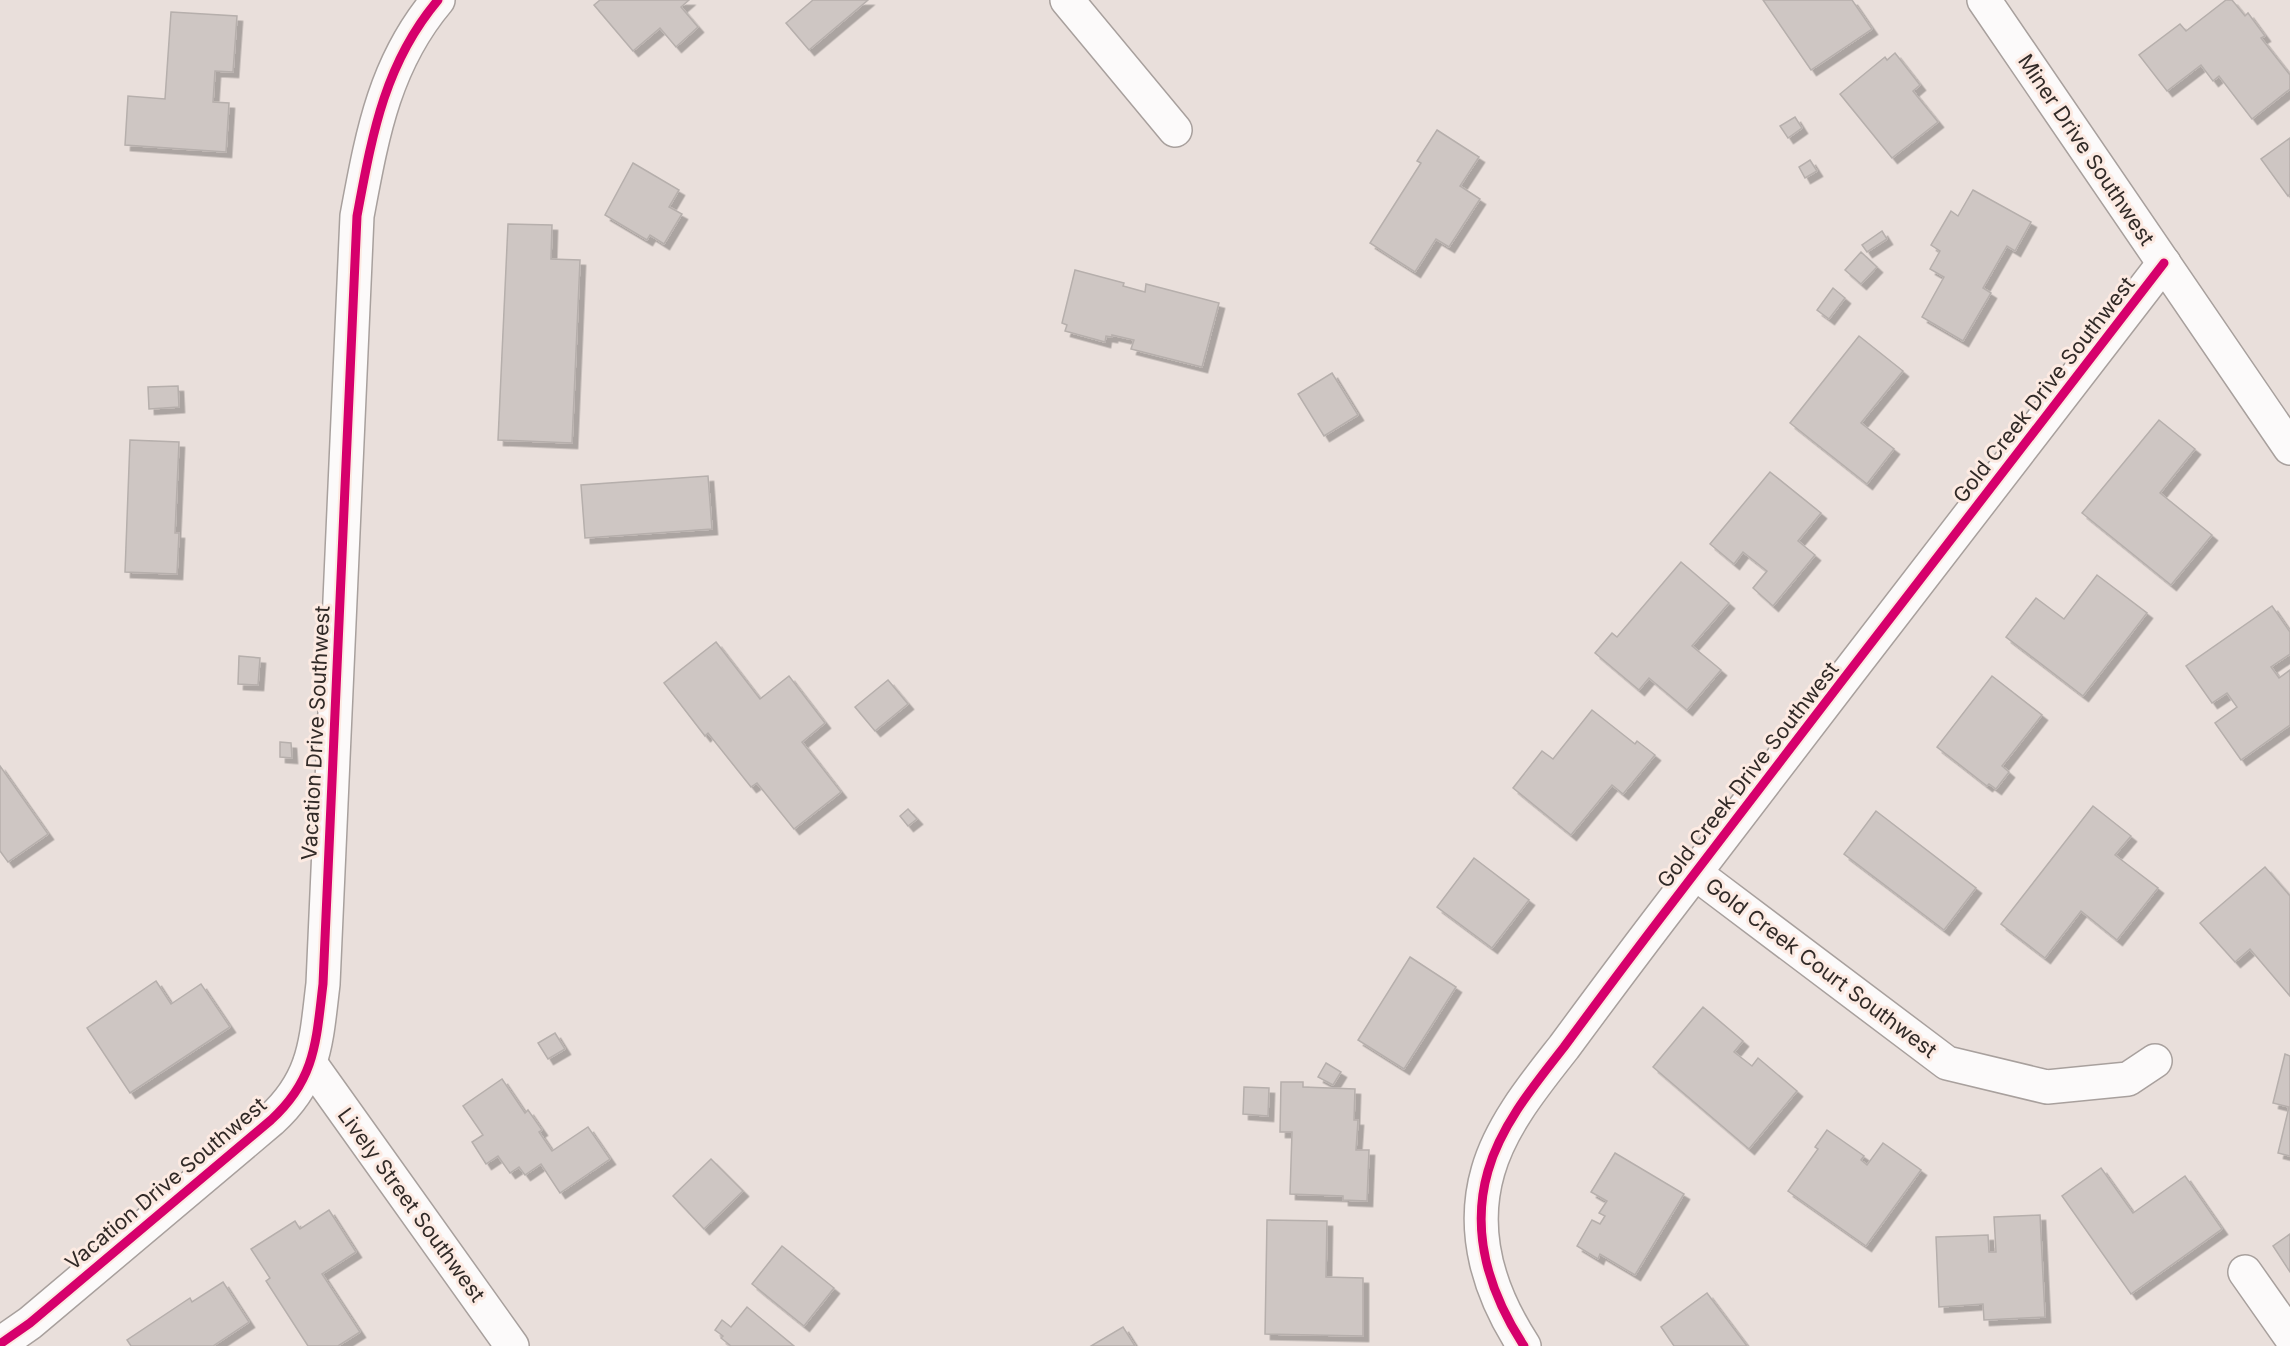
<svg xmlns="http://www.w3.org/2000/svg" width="2290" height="1346" font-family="Inter,sans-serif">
<defs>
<filter id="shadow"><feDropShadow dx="5.5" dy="5.5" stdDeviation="0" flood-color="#0004"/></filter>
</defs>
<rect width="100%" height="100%" fill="#e9dfdb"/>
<g fill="#cec6c3" stroke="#b6afac" stroke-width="1.5" filter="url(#shadow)">
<path d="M600,0H689L681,7L698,27L676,47L660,28L633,51L594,5Z"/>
<path d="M813,0H868L809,50L786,23Z"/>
<path d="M1763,0H1852L1872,29L1811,70Z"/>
<path d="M2226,0H2232L2245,16L2248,13L2265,36L2261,38L2290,75V89L2252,119L2219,76L2213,81L2201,65L2167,91L2139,55L2180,24L2186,31Z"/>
<path d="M171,12L237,16L233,72L215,71L213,102L229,103L226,152L125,145L128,96L165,99Z"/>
<path d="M1895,53L1920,85L1913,91L1938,122L1892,158L1840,94L1885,57L1887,60Z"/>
<path d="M1795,117L1802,128L1788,138L1780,126Z"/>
<path d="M1437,130L1479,157L1460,186L1480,199L1449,247L1436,239L1415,272L1370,243L1421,163L1417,161Z"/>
<path d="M2290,138V194L2288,196L2261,159Z"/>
<path d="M1810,160L1817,171L1805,178L1799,167Z"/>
<path d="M633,163L679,190L669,207L682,214L664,244L650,235L647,240L605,215Z"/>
<path d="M1973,190L2031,222L2015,251L2007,246L1983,288L1991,293L1963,341L1922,317L1944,277L1930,269L1940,251L1931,245L1951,211L1958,216Z"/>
<path d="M508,224L552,225L551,259L580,260L572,443L498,440Z"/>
<path d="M1882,231L1887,239L1867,252L1862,245Z"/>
<path d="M1861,252L1877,267L1861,284L1845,270Z"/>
<path d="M1075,270L1124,283L1123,286L1145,292L1146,284L1219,303L1202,367L1131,349L1134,340L1112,335V337L1106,336L1105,342L1065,331L1067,325L1062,323Z"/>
<path d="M1833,288L1845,298L1829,319L1817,310Z"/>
<path d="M1859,336L1903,371L1861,423L1894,449L1867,484L1790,423Z"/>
<path d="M1332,373L1358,415L1324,436L1298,394Z"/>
<path d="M178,386L179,407L149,409L148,387Z"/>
<path d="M2159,420L2195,449L2160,493L2212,535L2171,585L2082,513Z"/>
<path d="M130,440L179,442L175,533H179L177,574L125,572Z"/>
<path d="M1770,472L1821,513L1798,541L1815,555L1773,606L1753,588L1767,571L1743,552L1734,564L1710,544Z"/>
<path d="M708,476L712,529L585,538L581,485Z"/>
<path d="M1681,562L1729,603L1692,646L1721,670L1687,710L1649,678L1639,690L1595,653L1612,633L1617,637Z"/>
<path d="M2097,575L2147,613L2083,696L2006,637L2036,598L2064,619Z"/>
<path d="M2272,606L2290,632V654L2271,667L2279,678L2290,670V725L2241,760L2215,723L2237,707L2227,693L2212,703L2186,666Z"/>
<path d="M716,642L760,699L789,676L825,723L802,742L841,792L794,829L757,783L751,787L708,733L705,736L664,683Z"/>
<path d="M239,656L260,658L258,685L238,684Z"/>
<path d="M1992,676L2042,715L2002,766L2009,772L1996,789L1989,784L1987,786L1937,747Z"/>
<path d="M888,680L908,704L875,731L855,707Z"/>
<path d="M1592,710L1635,744L1637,741L1655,755L1623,794L1612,785L1571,835L1513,788L1542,751L1553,759Z"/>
<path d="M280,742L291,743L292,758L280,757Z"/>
<path d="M0,766L48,834L8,862L0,851Z"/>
<path d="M2093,806L2131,836L2115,855L2158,888L2117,940L2081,911L2045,958L2001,924Z"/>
<path d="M908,809L917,819L908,826L900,816Z"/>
<path d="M1876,811L1976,888L1944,930L1844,854Z"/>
<path d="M1474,858L1529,900L1492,948L1437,907Z"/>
<path d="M2265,867L2290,896V996L2250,949L2235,962L2200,923Z"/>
<path d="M1410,957L1456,987L1404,1069L1358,1040Z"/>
<path d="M156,981L171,1004L201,984L230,1027L130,1093L87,1028Z"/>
<path d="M1703,1007L1743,1041L1734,1052L1752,1066L1758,1058L1797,1091L1749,1149L1653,1067Z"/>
<path d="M555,1033L565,1049L548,1059L538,1043Z"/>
<path d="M2285,1054L2290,1056V1156L2278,1153L2289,1107L2273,1103Z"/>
<path d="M1326,1063L1341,1072L1333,1085L1318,1077Z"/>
<path d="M502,1079L525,1113L528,1110L542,1130L539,1132L552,1151L588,1127L610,1159L560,1193L541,1164L525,1175L519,1167L510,1173L498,1156L486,1164L472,1142L483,1135L463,1106Z"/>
<path d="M1281,1082H1303V1087L1355,1089L1354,1120H1358L1356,1150H1369L1367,1201L1343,1200V1196L1290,1194L1292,1132H1280Z"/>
<path d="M1244,1087L1269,1088L1268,1116L1243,1114Z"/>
<path d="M1827,1130L1864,1156L1861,1160L1867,1165L1883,1143L1921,1170L1866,1246L1788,1191L1818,1149L1815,1147Z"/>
<path d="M1615,1153L1684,1194L1635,1275L1600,1254L1598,1259L1577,1246L1592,1220L1600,1224L1605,1216L1599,1213L1607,1201L1591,1192Z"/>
<path d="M711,1159L743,1191L704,1229L673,1196Z"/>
<path d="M2101,1168L2133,1213L2185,1176L2222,1229L2131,1294L2062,1196Z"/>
<path d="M329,1210L356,1252L322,1274L360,1332L338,1346H308L266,1281L270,1278L251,1249L295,1221L300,1229Z"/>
<path d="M2040,1215L2045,1317L1984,1320L1983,1304L1939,1307L1936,1237L1988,1235L1989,1252H1996L1994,1217Z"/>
<path d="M1267,1220L1327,1221L1326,1277L1363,1278V1336L1265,1334Z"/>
<path d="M2290,1234V1272L2273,1246Z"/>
<path d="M782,1246L834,1288L804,1326L752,1284Z"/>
<path d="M223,1282L249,1322L213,1346H131L127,1340L190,1298L192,1302Z"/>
<path d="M1707,1293L1747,1346H1674L1661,1327Z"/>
<path d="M747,1307L794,1346H731L721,1338L723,1336L715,1330L722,1320L731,1327Z"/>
<path d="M1123,1327L1135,1346H1091Z"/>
</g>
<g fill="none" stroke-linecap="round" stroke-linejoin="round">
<defs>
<g id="minor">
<path d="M1067,0L1175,130"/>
<path d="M1695,873L1947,1063L2047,1087L2128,1079L2155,1061"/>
<path d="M310,1063L512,1346"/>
<path d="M2245,1272L2290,1336"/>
<path d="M0,1344L30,1323L271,1120C316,1079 316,1041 323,984L357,216C372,136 384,64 438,0"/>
<path d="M1524,1346C1490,1294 1470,1233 1488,1171C1501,1125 1535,1084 1564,1047C1595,1005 1627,962 1659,920C1826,700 1996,482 2164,263"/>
</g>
<path id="tertiary" d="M1984,0L2290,448"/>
</defs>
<use href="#minor" stroke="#a8a09d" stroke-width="36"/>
<use href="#tertiary" stroke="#a8a09d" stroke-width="36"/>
<use href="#minor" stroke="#fcfafa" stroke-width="33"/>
<use href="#tertiary" stroke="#fcfafa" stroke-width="33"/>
<defs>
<g id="cycleway">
<path d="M0,1344L30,1323L271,1120C316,1079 316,1041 323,984L357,216C372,136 384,64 438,0"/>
<path d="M1524,1346C1490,1294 1470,1233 1488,1171C1501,1125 1535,1084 1564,1047C1595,1005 1627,962 1659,920C1826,700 1996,482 2164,263"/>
</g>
</defs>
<use href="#cycleway" stroke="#fceae2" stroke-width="13"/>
<use href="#cycleway" stroke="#d6006c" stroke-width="9"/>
</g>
<g text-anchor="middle" stroke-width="6" stroke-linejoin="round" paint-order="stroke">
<g font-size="21" fill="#312a27" stroke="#fceae2">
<text transform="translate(2086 150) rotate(56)" y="7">Miner Drive Southwest</text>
<text transform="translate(2044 390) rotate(-52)" y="7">Gold Creek Drive Southwest</text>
<text transform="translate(316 733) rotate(-87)" y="7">Vacation Drive Southwest</text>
<text transform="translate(1748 775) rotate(-52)" y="7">Gold Creek Drive Southwest</text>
<text transform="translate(1821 968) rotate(37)" y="7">Gold Creek Court Southwest</text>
<text transform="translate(166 1184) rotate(-40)" y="7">Vacation Drive Southwest</text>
<text transform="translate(411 1205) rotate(54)" y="7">Lively Street Southwest</text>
</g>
</g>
</svg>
